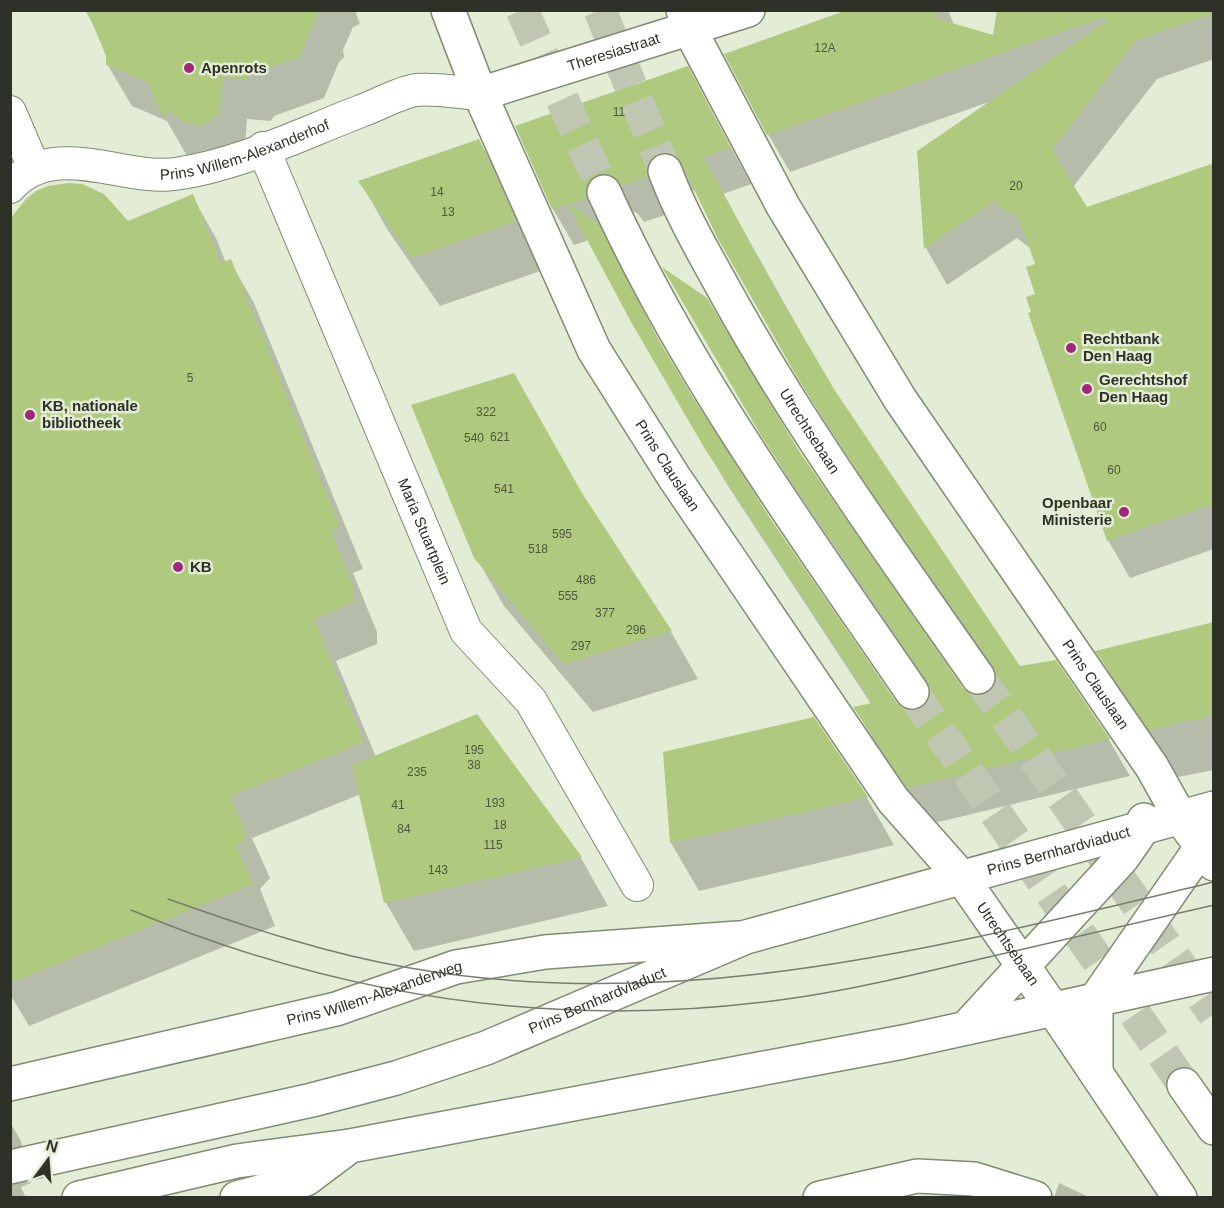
<svg xmlns="http://www.w3.org/2000/svg" width="1224" height="1208" font-family="Arial,sans-serif">
<rect width="100%" height="100%" fill="#e3edd5"/>
<g fill="#0003" fill-rule="evenodd">
<path d="M85,10H355L360,24L353,27L343,50L344,57L339,62L324,98L274,116L271,121L247,119L245,148L211,164L196,153L187,156L167,121L132,106L107,64V55L98,33Z"/>
<path d="M852,10H948L954,25L994,37L999,10H1214V59L1157,79L1073,187L1086,209L1214,164V549L1130,578L1108,540L1033,313L1037,295V265L1031,249L1017,238L947,285L926,248L918,152L989,102L790,172L768,134Z"/>
<path d="M687,68L751,184L723,194L833,390L1019,667L1055,661L1109,740L1130,776L930,824L876,744L855,708L871,704L728,486L632,322L589,240L574,245L553,209L517,127ZM689,189L697,192L719,239L823,419L885,514L998,677L997,685L990,693L979,697L969,695L962,689L798,451L667,272L786,475L932,691L931,700L923,709L914,712L904,711L895,704L771,521L672,365L604,236L627,209L637,213L644,222L668,214Z"/>
<path d="M479,140L506,188L543,270L440,306L387,229L360,181Z"/>
<path d="M93,190L112,203L128,222L192,196L216,238L226,263L230,261L254,303L363,569L353,573L377,632V644L336,661L376,757L477,716L581,858L608,906L414,951L386,903L361,794L252,838L270,878L260,889L275,926L29,1026L10,994V223Z"/>
<path d="M586,502L671,632L698,679L593,712L504,606L476,557Z"/>
<path d="M1214,624V770L1178,777L1125,699L1097,652Z"/>
<path d="M813,718L867,798L894,845L699,891L671,843L665,753Z"/>
<path d="M10,1122L21,1141L31,1183L21,1187L26,1198H10Z"/>
<path d="M1059,1183L1091,1198H1054Z"/>
</g>
<g fill="#afca7e" fill-rule="evenodd">
<path d="M87,10H319L300,57L250,74L247,79L223,78L219,113L208,123L200,125L186,123L171,112L162,115L148,82L106,65V56Z"/>
<path d="M847,10H935V18L993,35L997,10H1208L1209,15L1135,41L1052,150L1087,207L1214,163V504L1107,541L1028,313L1031,312L1026,297L1035,294L1026,267L1035,264L1017,213L1006,212L994,201L924,249L917,151L1107,21L1105,17L767,135L724,54Z"/>
<path d="M688,66L731,148L704,157L769,278L834,389L1020,666L1056,660L1110,739L907,788L853,707L872,703L705,449L631,322L568,204L552,209L515,126ZM668,153L676,156L682,164L718,239L800,382L862,478L993,666L997,675L995,684L988,693L979,696L971,694L963,688L799,451L707,298L662,267L763,439L927,681L931,690L929,700L922,708L914,711L904,709L897,703L772,521L692,396L654,332L599,224L569,204L587,198L588,182L595,175L605,173L614,176L622,186L647,177V168L651,159L659,153Z"/>
<path d="M479,139L516,221L411,258L358,181Z"/>
<path d="M69,183L82,184L104,194L128,221L193,194L221,263L231,259L340,527L331,531L354,589L353,602L314,619L364,742L230,796L247,836L237,847L253,884L10,983V219L26,199L36,191L48,186Z"/>
<path d="M514,373L582,493L672,631L564,664L474,558L411,405Z"/>
<path d="M1214,622V715L1149,730L1095,651Z"/>
<path d="M477,714L582,857L384,903L352,765Z"/>
<path d="M814,717L868,797L670,843L663,752Z"/>
</g>
<g fill="none" stroke-linecap="round" stroke-linejoin="round">
<g stroke="#bfc7b2" stroke-width="33" stroke-dasharray="33 16" stroke-linecap="butt">
<path d="M522,10L604,192"/>
<path d="M600,10L665,171"/>
<path d="M978,677L1214,1014"/>
<path d="M912,692L1184,1085"/>
</g>
<defs>
<g id="pedestrian">
<path d="M10,112L34,168"/>
<path id="s1" d="M263,148L466,631L531,701L637,885"/>
<path id="s2" d="M10,187C53,138 122,181 175,174C239,165 301,134 361,111C378,105 398,93 416,90C436,88 460,93 480,94"/>
</g>
<g id="minor">
<path id="s3" d="M480,94L748,10"/>
<path id="s4" d="M10,1084L336,1009L456,967L545,952L738,938"/>
<path d="M237,1198L306,1179L350,1146"/>
<path d="M820,1198L917,1176L974,1179L1035,1198"/>
</g>
<g id="tertiary">
<path id="s5" d="M448,10L480,94L594,350L674,477L893,800L962,878L1053,1009"/>
<path id="s6" d="M683,10L690,30L783,206L900,399L1152,767L1180,817L1214,864"/>
<path d="M967,1027L1123,857L1143,828L1144,820"/>
<path id="s7" d="M10,1167L312,1100L396,1078L486,1048L746,937L1214,808"/>
<path d="M79,1198L237,1161L350,1146L903,1042L1214,974"/>
</g>
<g id="primary">
<path id="s8" d="M665,171C681,214 704,253 726,293C800,427 890,551 978,677"/>
<path d="M604,192C685,371 802,531 912,692"/>
<path d="M1053,1009L1180,1198"/>
<path d="M1096,1070V999L1214,829"/>
<path d="M1184,1085L1214,1128"/>
</g>
</defs>
<use href="#pedestrian" stroke="#818a73" stroke-width="34"/>
<use href="#minor" stroke="#818a73" stroke-width="36"/>
<use href="#tertiary" stroke="#818a73" stroke-width="36"/>
<use href="#primary" stroke="#818a73" stroke-width="36"/>
<use href="#pedestrian" stroke="#fff" stroke-width="32"/>
<use href="#minor" stroke="#fff" stroke-width="33"/>
<use href="#tertiary" stroke="#fff" stroke-width="33"/>
<use href="#primary" stroke="#fff" stroke-width="33"/>
<g stroke="#787e6e" stroke-width="1.5">
<path d="M168,899C247,927 327,954 410,968C684,1016 948,945 1214,882"/>
<path d="M131,910C346,1000 570,1032 801,997C861,988 921,973 980,959C1058,941 1136,923 1214,905"/>
</g>
</g>
<g fill="#a1277d" stroke="#e3edd5" stroke-width="2">
<circle cx="189" cy="68" r="6"/>
<circle cx="1071" cy="348" r="6"/>
<circle cx="1087" cy="389" r="6"/>
<circle cx="30" cy="415" r="6"/>
<circle cx="1124" cy="512" r="6"/>
<circle cx="178" cy="567" r="6"/>
</g>
<g text-anchor="middle" stroke-width="5" stroke-linejoin="round" paint-order="stroke">
<g font-size="12" fill="#4e573d">
<text x="825" y="52">12A</text>
<text x="619" y="116">11</text>
<text x="1016" y="190">20</text>
<text x="437" y="196">14</text>
<text x="448" y="216">13</text>
<text x="190" y="382">5</text>
<text x="486" y="416">322</text>
<text x="1100" y="431">60</text>
<text x="500" y="441">621</text>
<text x="474" y="442">540</text>
<text x="1114" y="474">60</text>
<text x="504" y="493">541</text>
<text x="562" y="538">595</text>
<text x="538" y="553">518</text>
<text x="586" y="584">486</text>
<text x="568" y="600">555</text>
<text x="605" y="617">377</text>
<text x="636" y="634">296</text>
<text x="581" y="650">297</text>
<text x="474" y="754">195</text>
<text x="474" y="769">38</text>
<text x="417" y="776">235</text>
<text x="495" y="807">193</text>
<text x="398" y="809">41</text>
<text x="500" y="829">18</text>
<text x="404" y="833">84</text>
<text x="493" y="849">115</text>
<text x="438" y="874">143</text>
</g>
<g font-size="15" fill="#2d3127" stroke="#e3edd5">
<text dy="5" stroke="none"><textPath href="#s3" startOffset="140">Theresiastraat</textPath></text>
<text dy="5" stroke="none"><textPath href="#s2" startOffset="246">Prins Willem-Alexanderhof</textPath></text>
<text dy="5" stroke="none"><textPath href="#s8" startOffset="298">Utrechtsebaan</textPath></text>
<text dy="5" stroke="none"><textPath href="#s5" startOffset="507">Prins Clauslaan</textPath></text>
<text dy="5" stroke="none"><textPath href="#s1" startOffset="416">Maria Stuartplein</textPath></text>
<text dy="5" stroke="none"><textPath href="#s6" startOffset="792">Prins Clauslaan</textPath></text>
<text dy="5" stroke="none"><textPath href="#s7" startOffset="1098">Prins Bernhardviaduct</textPath></text>
<text dy="5" stroke="none"><textPath href="#s5" startOffset="1095">Utrechtsebaan</textPath></text>
<text dy="5" stroke="none"><textPath href="#s4" startOffset="376">Prins Willem-Alexanderweg</textPath></text>
<text dy="5" stroke="none"><textPath href="#s7" startOffset="612">Prins Bernhardviaduct</textPath></text>
</g>
<g font-size="15" font-weight="bold" fill="#2d3127" stroke="#e3edd5" text-anchor="start">
<text x="201" y="73">Apenrots</text>
<text x="1083" y="344">Rechtbank<tspan x="1083" dy="17">Den Haag</tspan></text>
<text x="1099" y="385">Gerechtshof<tspan x="1099" dy="17">Den Haag</tspan></text>
<text x="42" y="411">KB, nationale<tspan x="42" dy="17">bibliotheek</tspan></text>
<text x="1112" y="508" text-anchor="end">Openbaar<tspan x="1112" dy="17">Ministerie</tspan></text>
<text x="190" y="572">KB</text>
</g>
</g>
<rect width="1224" height="1208" fill="none" stroke="#2d3127" stroke-width="24"/>
<g transform="translate(48 1160) rotate(16)" stroke="#e3edd5" stroke-width="4.5" paint-order="stroke">
<path d="M0-4.5L10 22L0 15L-10 22Z" fill="#2d3127"/>
<text y="-9" font-size="16" font-weight="bold" text-anchor="middle" fill="#2d3127">N</text>
</g>
</svg>
